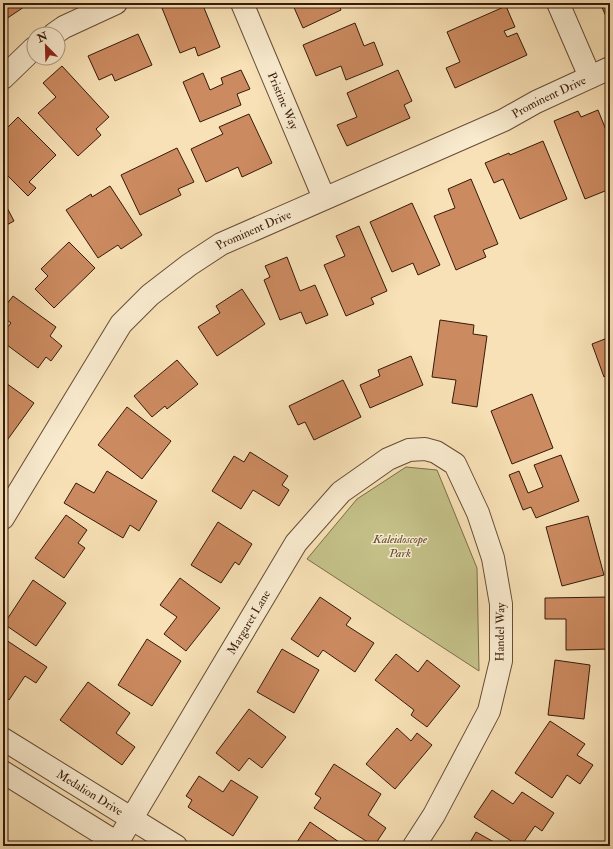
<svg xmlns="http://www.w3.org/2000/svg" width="613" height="849" font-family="'IM FELL Double Pica',serif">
<rect width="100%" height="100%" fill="#f8e1b6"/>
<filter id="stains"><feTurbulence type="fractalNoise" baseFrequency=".005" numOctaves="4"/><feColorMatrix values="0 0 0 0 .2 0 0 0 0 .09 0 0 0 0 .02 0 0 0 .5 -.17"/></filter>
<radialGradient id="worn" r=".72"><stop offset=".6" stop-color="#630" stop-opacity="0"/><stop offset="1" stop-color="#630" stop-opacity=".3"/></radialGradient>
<path fill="#c4c189" stroke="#7d6e4a" d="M406,467L437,470L477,568L479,671L307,559L357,499Z"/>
<g fill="#cc8a60" stroke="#361a0b">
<path d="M3,3H30L3,21Z"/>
<path d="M174,3H202L220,47L198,56L195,47L180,53L162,8Z"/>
<path d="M292,3H338L341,10L303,28Z"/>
<path d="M600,3H610V23H609Z"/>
<path d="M506,6L515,27L504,31L507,37L517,33L527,55L455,88L446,68L460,62L447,32Z"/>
<path d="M355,23L364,46L374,42L383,65L346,80L341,66L316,76L303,45Z"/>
<path d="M138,34L152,65L115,81L112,74L99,80L88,56Z"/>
<path d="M62,66L109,117L96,129L101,135L78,156L38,113L56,97L43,83Z"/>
<path d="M241,70L250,89L237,94L241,105L200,122L183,82L203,73L210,90L223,84L221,78Z"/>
<path d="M398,70L412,101L404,105L410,118L347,146L337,125L357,117L347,93Z"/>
<path d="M598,110L606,130L610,128V189L585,199L554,121L578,111L581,117Z"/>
<path d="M249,114L272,163L242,177L238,167L206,182L191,149L223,134L219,127Z"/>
<path d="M18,117L56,155L29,182L36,188L28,196L3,171V132Z"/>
<path d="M543,141L567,199L520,219L503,179L494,183L485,163L509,153L510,155Z"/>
<path d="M177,148L194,182L178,189L181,195L140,215L121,175Z"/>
<path d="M471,179L498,244L483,250L486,257L456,270L434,216L455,208L448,189Z"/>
<path d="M110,186L142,235L121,249L118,245L98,258L66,210L91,194L92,197Z"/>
<path d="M3,200L14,221L3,227Z"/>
<path d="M412,203L440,265L418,275L413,263L392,272L370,222Z"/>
<path d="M359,226L387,291L371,298L374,304L346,316L324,265L345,256L336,236Z"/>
<path d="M69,242L95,268L54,308L35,289L48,276L41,269Z"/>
<path d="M287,257L300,291L315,285L328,315L306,324L301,312L280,320L264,280L270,277L265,266Z"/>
<path d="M242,289L265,324L217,356L198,327L220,313L216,306Z"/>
<path d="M13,296L56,327L50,336L62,346L51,361L46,357L38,368L3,342V333L11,323L3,317V309Z"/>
<path d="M440,320L474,325L473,334L487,336L477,407L452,403L456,380L432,377Z"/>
<path d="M610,337V377L609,375L604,377L592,344Z"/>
<path d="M411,356L423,385L370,408L360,385L380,376L378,370Z"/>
<path d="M177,360L198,384L167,409L165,406L152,417L134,396Z"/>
<path d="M343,380L361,417L314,440L305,422L298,425L289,406Z"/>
<path d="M3,381L34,403L3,446Z"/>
<path d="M532,394L553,448L512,464L491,411Z"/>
<path d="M127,407L171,441L142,479L98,445Z"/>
<path d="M250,452L288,476L282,485L289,490L279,506L253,490L241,509L212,491L234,456L244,462Z"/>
<path d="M561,455L579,501L536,518L531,507L523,510L509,475L519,471L528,493L543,487L534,465Z"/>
<path d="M107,471L157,501L139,531L130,525L123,538L64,503L76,483L94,493Z"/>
<path d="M66,515L87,530L78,543L85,548L64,578L35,558Z"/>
<path d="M588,516L604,575L562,586L546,527Z"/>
<path d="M218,522L252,544L239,565L235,562L221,583L191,565Z"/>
<path d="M180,578L220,608L186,651L164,634L177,617L160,605Z"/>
<path d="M33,580L66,603L36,646L4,624Z"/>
<path d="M320,597L351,618L346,625L374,643L355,672L323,650L318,657L291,639Z"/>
<path d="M610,597V649L566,650V619H545V598Z"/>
<path d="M3,638L47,667L36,683L25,676L9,700L3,696Z"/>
<path d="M147,639L181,661L152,706L118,685Z"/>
<path d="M282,649L319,670L294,713L257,692Z"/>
<path d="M396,654L418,672L427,660L460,686L427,727L411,715L414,710L375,680Z"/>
<path d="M555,660L590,665L584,719L548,715Z"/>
<path d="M88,682L130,713L116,733L135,747L122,765L60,720Z"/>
<path d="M249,709L286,737L262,768L249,758L239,771L216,753Z"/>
<path d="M550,721L585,744L577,755L593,765L580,784L567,775L552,798L515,773Z"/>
<path d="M397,728L411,741L417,733L432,745L395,789L366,764Z"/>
<path d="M334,764L381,794L368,815L386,828L374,846L314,808L321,798L315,794Z"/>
<path d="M199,776L223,792L231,780L258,797L233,836L188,807L192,800L186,796Z"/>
<path d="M492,790L513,804L522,792L554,813L542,831L535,826L521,846H519L474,817Z"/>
<path d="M310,822L339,842L336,846H303L297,842Z"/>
<path d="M476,832L501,846H468Z"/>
</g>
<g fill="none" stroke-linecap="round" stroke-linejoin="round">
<defs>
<g id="street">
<path id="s1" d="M242,3L324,198"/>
<path d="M558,3L590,77"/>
<path d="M54,34L64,27L116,3"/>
<path d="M3,78L34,48"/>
<path id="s2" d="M3,518L121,324L150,295L189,265L221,244L504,120L536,102L610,68"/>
<path id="s3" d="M3,739L176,846"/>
<path d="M3,772L122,846"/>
<path id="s4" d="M117,843L296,543L341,492L388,459L409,450L425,449L436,452L455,464L478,513L493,558L501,604V661L489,711L434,815L414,846"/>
</g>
</defs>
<use href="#street" stroke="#664c36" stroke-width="24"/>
<use href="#street" stroke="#faecd0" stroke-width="22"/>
</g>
<g text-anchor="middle" stroke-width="3" stroke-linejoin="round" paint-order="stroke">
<g font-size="12" fill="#361a0b" stroke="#faecd0">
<text dy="4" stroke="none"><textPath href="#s2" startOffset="715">Prominent Drive</textPath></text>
<text dy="4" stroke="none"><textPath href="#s1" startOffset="106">Pristine Way</textPath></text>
<text dy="4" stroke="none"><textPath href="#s2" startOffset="391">Prominent Drive</textPath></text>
<text dy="4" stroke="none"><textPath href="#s4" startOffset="257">Margaret Lane</textPath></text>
<text transform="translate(500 632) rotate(-89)" y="4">Handel Way</text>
<text dy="4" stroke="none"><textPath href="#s3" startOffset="102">Medalion Drive</textPath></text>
</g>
<g font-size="12" font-style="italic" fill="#614c31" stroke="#faecd0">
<text x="400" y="543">Kaleidoscope<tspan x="400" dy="14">Park</tspan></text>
</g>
</g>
<rect width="613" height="849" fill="none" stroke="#f8e1b6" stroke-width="16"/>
<rect x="4" y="4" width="605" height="841" fill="none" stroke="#361a0b" stroke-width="2"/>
<rect x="8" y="8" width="597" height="833" fill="none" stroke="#361a0b"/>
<g transform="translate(46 46) rotate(337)"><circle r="19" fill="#faecd0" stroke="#ac9881"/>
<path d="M0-3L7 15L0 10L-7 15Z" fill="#8f2418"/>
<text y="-6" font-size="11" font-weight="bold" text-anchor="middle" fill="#361a0b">N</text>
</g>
<rect width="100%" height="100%" filter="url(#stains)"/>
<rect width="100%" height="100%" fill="url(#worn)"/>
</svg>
